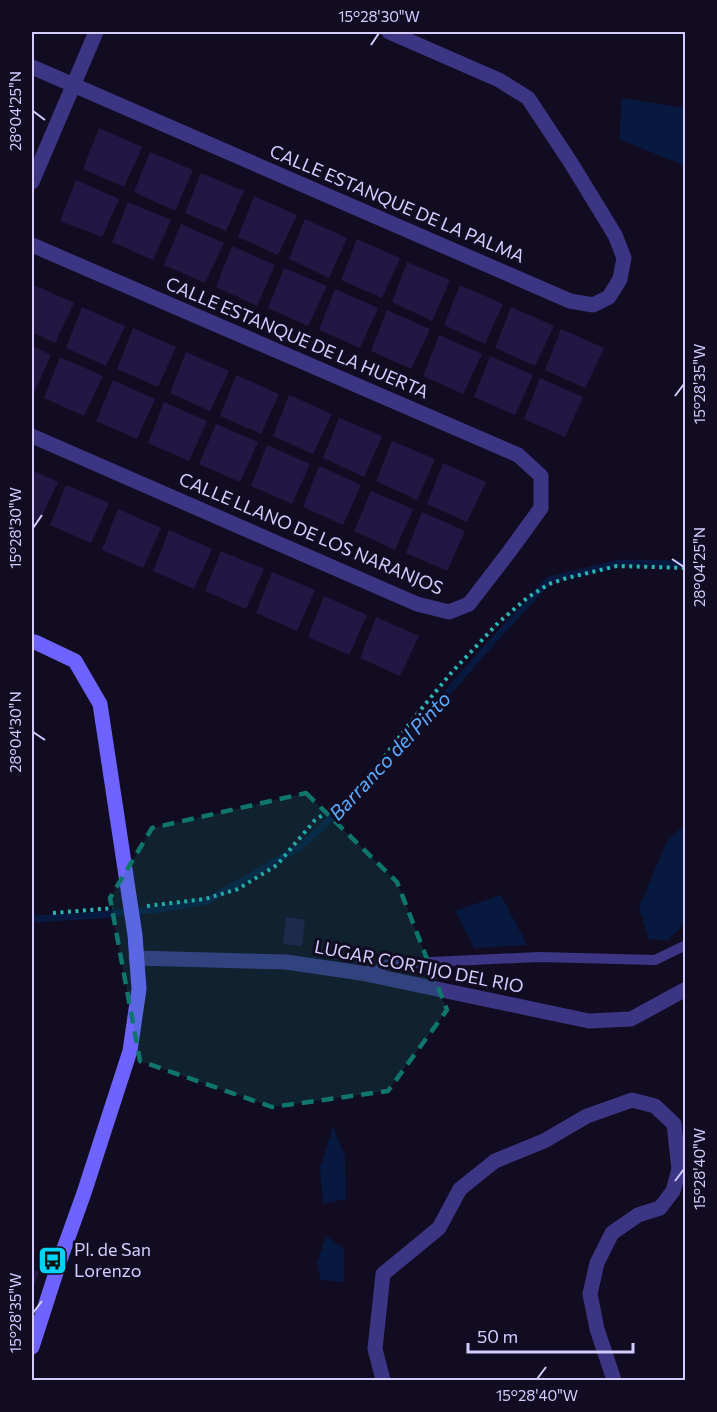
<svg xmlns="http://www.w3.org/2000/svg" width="717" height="1412" font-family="Commissioner,sans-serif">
<rect width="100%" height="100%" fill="#110c21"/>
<g fill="#07193f">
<path d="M622,98L685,108V166L619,139Z"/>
<path d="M685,825V923L668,940L649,939L639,907L668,839Z"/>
<path d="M501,895L527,945L474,948L455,911Z"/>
<path d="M333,1126L345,1157L346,1199L323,1204L320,1168Z"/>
<path d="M326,1236L344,1249V1282L321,1280L317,1263Z"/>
</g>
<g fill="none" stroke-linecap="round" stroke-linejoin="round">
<path stroke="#07193f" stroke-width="7" d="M32,919L100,915L159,909L207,901L300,847L370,782L481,654L549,580L620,563L686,564"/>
</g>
<g fill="#221743">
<path d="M99,128L142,147L124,187L83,169Z"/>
<path d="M150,152L193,170L175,211L134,192Z"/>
<path d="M201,173L244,191L226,231L185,213Z"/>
<path d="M76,180L119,199L102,237L60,221Z"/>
<path d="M254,196L297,215L278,255L238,237Z"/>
<path d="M128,202L171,220L153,260L112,242Z"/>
<path d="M305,219L347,238L329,278L289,259Z"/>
<path d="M181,224L224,243L205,283L164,265Z"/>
<path d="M357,239L400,258L382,298L341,280Z"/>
<path d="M232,246L275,265L257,306L216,287Z"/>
<path d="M407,262L450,280L432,321L392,302Z"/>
<path d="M284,268L327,286L308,326L268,308Z"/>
<path d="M32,284L74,303L55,343L32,332Z"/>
<path d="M460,285L503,304L485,344L444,325Z"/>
<path d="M335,289L378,308L360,348L319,330Z"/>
<path d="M82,307L125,326L106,366L66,348Z"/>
<path d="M511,307L554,326L535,366L495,348Z"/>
<path d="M387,310L430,329L411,369L371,351Z"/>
<path d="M133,328L176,347L158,387L117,369Z"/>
<path d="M561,329L604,348L585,388L545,370Z"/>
<path d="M439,335L482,354L463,394L423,376Z"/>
<path d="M32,346L51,355L34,393L32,392Z"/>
<path d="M186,352L229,371L210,411L170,393Z"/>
<path d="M490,356L533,375L515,415L474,397Z"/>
<path d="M60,357L103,376L84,416L44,398Z"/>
<path d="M236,375L279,394L261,434L220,416Z"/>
<path d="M540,378L583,397L565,437L524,419Z"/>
<path d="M113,380L155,399L137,439L96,421Z"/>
<path d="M289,395L332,414L313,454L273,436Z"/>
<path d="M164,402L207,421L189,461L148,443Z"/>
<path d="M339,418L382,436L364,477L323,458Z"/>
<path d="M216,424L258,442L240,482L199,464Z"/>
<path d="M392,441L435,459L417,500L376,481Z"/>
<path d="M267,445L310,464L292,504L251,486Z"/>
<path d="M443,463L486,482L467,522L427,504Z"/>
<path d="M319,466L361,485L343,525L303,507Z"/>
<path d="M32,470L58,482L39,522L32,519Z"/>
<path d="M66,485L109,503L91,543L50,525Z"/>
<path d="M371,491L413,509L395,550L354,531Z"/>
<path d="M118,509L161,528L143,568L102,550Z"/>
<path d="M422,512L465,531L447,571L406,553Z"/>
<path d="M169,530L212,549L194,589L153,571Z"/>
<path d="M221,551L264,569L246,609L205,591Z"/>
<path d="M272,572L315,590L297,631L256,613Z"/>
<path d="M324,596L367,615L349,655L308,637Z"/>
<path d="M376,617L419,636L400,676L360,658Z"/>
<path d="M286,917L305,920L302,946L283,944Z"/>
<path d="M32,1269L39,1272L32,1290Z"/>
</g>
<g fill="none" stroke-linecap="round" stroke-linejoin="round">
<g stroke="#28b7b5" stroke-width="4" stroke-dasharray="3 4.5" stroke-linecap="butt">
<path d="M147,906L205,899L238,889L277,865L315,820L338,805L366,781L413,719L452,672L498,623L527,598L549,584L567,578L617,566L686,568"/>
<path d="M53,913L113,908"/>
</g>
<path stroke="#3b3583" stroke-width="10" d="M361,973L390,964L539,957L655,960L686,945"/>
<g stroke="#3b3583" stroke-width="15">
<path d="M32,67L570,301L593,305L609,297L620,279L624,258L615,235L571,163L528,98L499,80L389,32"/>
<path d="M32,182L96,32"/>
<path d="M32,245L518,455L541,476V508L509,552L469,604L449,612L417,604L32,436"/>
<path d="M136,958L286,962L361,973L589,1021L631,1019L686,989"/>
<path d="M383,1380L375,1349L383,1274L439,1228L460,1189L495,1161L544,1141L587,1116L632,1100L655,1106L674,1124L679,1169L673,1191L660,1208L638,1215L612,1233L597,1263L590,1294L597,1329L614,1380"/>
</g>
<path stroke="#6e63ff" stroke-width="15" d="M32,642H35L75,661L100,704L135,935L139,989L130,1051L84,1193L61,1257L32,1347"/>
</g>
<path fill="#0f766e" fill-opacity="0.2" stroke="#0f766e" stroke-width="4.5" stroke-dasharray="12 8" stroke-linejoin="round" d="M306,793L397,882L447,1010L388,1091L272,1107L140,1061L110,898L152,828Z"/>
<path fill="none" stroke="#d4ccff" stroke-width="2" d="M371,45L379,33M33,111L45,120M675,396L684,384M33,528L42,515M672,559L684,567M33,732L45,740M675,1181L684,1169M33,1313L42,1301M537,1379L546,1367"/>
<defs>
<symbol id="bus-square" viewBox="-11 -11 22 22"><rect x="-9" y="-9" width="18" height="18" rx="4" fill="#00d3f7" stroke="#110c21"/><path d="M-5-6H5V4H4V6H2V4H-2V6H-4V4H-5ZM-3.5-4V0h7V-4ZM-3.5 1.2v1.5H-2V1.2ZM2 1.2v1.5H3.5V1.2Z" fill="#111"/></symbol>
</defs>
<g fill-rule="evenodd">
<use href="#bus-square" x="36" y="1244" width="33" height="33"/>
</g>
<g text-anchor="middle" stroke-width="6" stroke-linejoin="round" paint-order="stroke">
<g font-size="18" fill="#d4ccff" stroke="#110c21">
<text transform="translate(397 204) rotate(23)" y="6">CALLE ESTANQUE DE LA PALMA</text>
<text transform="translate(297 338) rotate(23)" y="6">CALLE ESTANQUE DE LA HUERTA</text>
<text transform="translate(311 534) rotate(23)" y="6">CALLE LLANO DE LOS NARANJOS</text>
<text transform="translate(419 967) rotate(11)" y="6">LUGAR CORTIJO DEL RIO</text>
</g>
<g font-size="18" fill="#d4ccff" stroke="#110c21" text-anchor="start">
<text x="74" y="1256">Pl. de San<tspan x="74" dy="21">Lorenzo</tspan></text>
</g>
<g font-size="20" font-style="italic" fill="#5aabff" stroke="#110c21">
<text transform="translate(390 756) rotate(-47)" y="7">Barranco del Pinto</text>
</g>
</g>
<rect width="717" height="1412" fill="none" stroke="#110c21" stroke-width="66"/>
<path d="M468 1343v9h165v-9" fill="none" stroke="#d4ccff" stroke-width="3"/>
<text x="477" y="1343" font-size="18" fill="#d4ccff" stroke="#110c21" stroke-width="4.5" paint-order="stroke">50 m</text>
<rect x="33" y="33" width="651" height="1346" fill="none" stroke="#d4ccff" stroke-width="2"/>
<g font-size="15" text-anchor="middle" fill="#d4ccff">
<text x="379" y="22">15°28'30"W</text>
<text transform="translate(16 111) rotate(-90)" y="5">28°04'25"N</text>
<text transform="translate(700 384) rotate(-90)" y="5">15°28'35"W</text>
<text transform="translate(16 528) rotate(-90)" y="5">15°28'30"W</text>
<text transform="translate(700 567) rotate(-90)" y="5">28°04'25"N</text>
<text transform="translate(16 732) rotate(-90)" y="5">28°04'30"N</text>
<text transform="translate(700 1169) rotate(-90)" y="5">15°28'40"W</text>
<text transform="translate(16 1313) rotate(-90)" y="5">15°28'35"W</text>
<text x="537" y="1401">15°28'40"W</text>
</g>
</svg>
